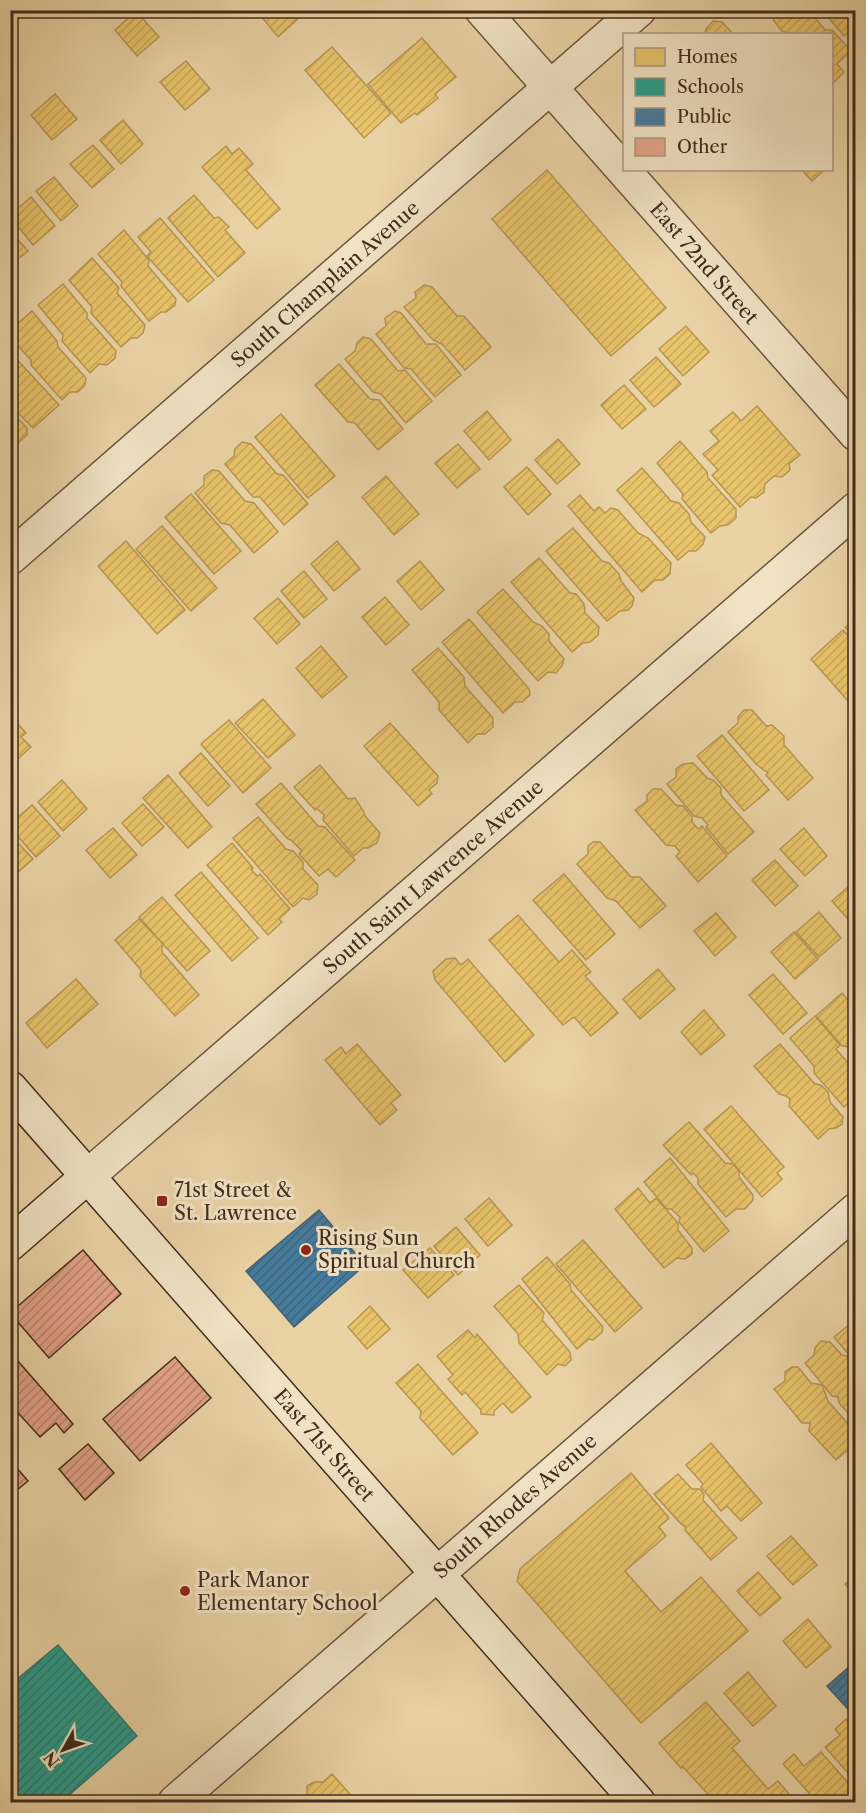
<svg xmlns="http://www.w3.org/2000/svg" width="866" height="1813" font-family="'Libre Caslon Text',serif">
<defs>
<pattern id="homes-hatch" width="6" height="6" patternUnits="userSpaceOnUse" patternTransform="scale(1.5)"><rect width="6" height="6" fill="#e9c46a"/><path d="M-1 1l2-2M0 6l6-6M5 7l2-2" fill="none" stroke="#c9a95b"/></pattern>
<pattern id="schools-hatch" width="6" height="6" patternUnits="userSpaceOnUse" patternTransform="scale(1.5)"><rect width="6" height="6" fill="#2a9d8f"/><path d="M-1 1l2-2M0 6l6-6M5 7l2-2" fill="none" stroke="#268074"/></pattern>
<pattern id="public-hatch" width="6" height="6" patternUnits="userSpaceOnUse" patternTransform="scale(1.5)"><rect width="6" height="6" fill="#457b9d"/><path d="M-1 1l2-2M0 6l6-6M5 7l2-2" fill="none" stroke="#3b657f"/></pattern>
<pattern id="building-hatch" width="6" height="6" patternUnits="userSpaceOnUse" patternTransform="scale(1.5)"><rect width="6" height="6" fill="#e3a286"/><path d="M-1 1l2-2M0 6l6-6M5 7l2-2" fill="none" stroke="#ba846d"/></pattern>
</defs>
<rect width="100%" height="100%" fill="#e9d2a4"/>
<filter id="stains"><feTurbulence type="fractalNoise" baseFrequency=".00333" numOctaves="4"/><feColorMatrix values="0 0 0 0 .2 0 0 0 0 .09 0 0 0 0 .02 0 0 0 .5 -.17"/></filter>
<radialGradient id="worn" r=".72"><stop offset=".6" stop-color="#630" stop-opacity="0"/><stop offset="1" stop-color="#630" stop-opacity=".3"/></radialGradient>
<g fill="url(#homes-hatch)" stroke="#b79653" stroke-width="1.5">
<path d="M256,10H298L302,15L278,37Z"/>
<path d="M769,10H812V14L825,30H832L851,51L837,64L844,72L833,83L832,81V34H791L782,31L774,21L773,15Z"/>
<path d="M822,10H855L853,12L856,15V27L844,36Z"/>
<path d="M136,11L159,37L137,56L115,30Z"/>
<path d="M713,21L722,22L733,34H705L706,29Z"/>
<path d="M422,38L456,77L435,94L438,98L417,115L415,113L401,123L368,84Z"/>
<path d="M332,47L391,113L364,138L305,70Z"/>
<path d="M186,61L210,89L185,110L160,82Z"/>
<path d="M55,94L77,119L52,140L31,115Z"/>
<path d="M123,120L143,144L121,164L100,140Z"/>
<path d="M93,145L114,169L92,188L70,164Z"/>
<path d="M226,146L232,154L239,148L253,164L246,170L280,209L257,229L202,167Z"/>
<path d="M547,170L666,308L611,356L492,219Z"/>
<path d="M802,170H824L812,181Z"/>
<path d="M54,177L78,206L61,221L36,191Z"/>
<path d="M194,195L214,218L219,217L229,227L225,230L245,253L218,277L168,218Z"/>
<path d="M31,197L55,226L33,245L10,217V215Z"/>
<path d="M160,218L214,280L188,302L147,256L151,252L138,237Z"/>
<path d="M124,230L149,260L148,266L176,299L175,305L166,312H161L149,321L121,286L122,282L98,254Z"/>
<path d="M10,231L28,251L10,265Z"/>
<path d="M92,258L119,288L117,293L145,325L143,333L137,338H131L121,347L91,313L92,307L69,280Z"/>
<path d="M63,284L87,313V318L116,351L115,358L107,365L99,364L90,373L62,341L63,335L38,305Z"/>
<path d="M424,285L432,287L457,316H464L491,347L465,370L442,344L433,340L404,307L416,298L415,292Z"/>
<path d="M32,311L57,341L58,347L86,378L85,385L78,392H70L62,400L31,365V360L10,337V330Z"/>
<path d="M395,311L401,313L426,344H436L461,375L435,397L411,369L404,368L376,334L386,326L385,318Z"/>
<path d="M686,326L709,352L683,376L659,349Z"/>
<path d="M363,337L371,339L398,371L405,370L432,401L406,423L381,394L373,392L345,359L355,351L357,343Z"/>
<path d="M10,352L59,405L33,428L10,405Z"/>
<path d="M656,357L681,384L654,407L630,380Z"/>
<path d="M339,364L370,399L379,400L403,429L378,450L355,423L348,422L315,385Z"/>
<path d="M624,385L646,409L622,429L601,405Z"/>
<path d="M757,406L800,455L789,464L790,470L782,477L774,476L765,484L764,492L756,498L751,497L740,507L712,475L718,470L703,454L719,441L710,431L733,412L741,421Z"/>
<path d="M10,410L27,428V435L18,443L10,441Z"/>
<path d="M487,411L511,440L489,460L464,431Z"/>
<path d="M281,414L335,476L308,498L255,437Z"/>
<path d="M558,439L580,464L557,484L535,460Z"/>
<path d="M680,441L707,472L708,478L736,509V518L728,525L720,526L711,533L682,499L683,494L657,463Z"/>
<path d="M242,442L251,444L277,474L283,475L308,504L284,525L260,497H253L225,464L234,456L235,449Z"/>
<path d="M458,444L480,469L457,488L435,463Z"/>
<path d="M527,467L551,494L528,515L504,487Z"/>
<path d="M642,468L671,501L679,503L689,514L691,522L705,537L703,544L696,551H689L678,560L617,490Z"/>
<path d="M212,470L219,471L245,501L254,503L278,532L254,553L230,525L221,523L195,493L204,485V476Z"/>
<path d="M386,476L419,514L394,535L362,497Z"/>
<path d="M191,494L241,551L214,574L165,517Z"/>
<path d="M580,495L594,511L599,507L605,513L611,508L618,510L638,533L648,538L671,563L670,574L663,580H655L642,592L568,506Z"/>
<path d="M162,526L217,588L191,611L136,549Z"/>
<path d="M573,528L602,561L609,563L619,574L621,581L634,598L632,606L628,610L620,611L607,621L546,551Z"/>
<path d="M126,541L185,610L157,634L98,566Z"/>
<path d="M337,541L360,569L334,591L311,564Z"/>
<path d="M539,558L570,593L576,594L584,604L585,613L599,627L598,635L590,642L583,643L572,652L511,582Z"/>
<path d="M420,561L444,590L421,610L397,581Z"/>
<path d="M304,571L327,599L304,618L281,591Z"/>
<path d="M503,589L533,622L542,626L549,634V641L564,659L562,666L556,673L548,672L538,681L477,612Z"/>
<path d="M385,597L409,625L386,645L362,617Z"/>
<path d="M278,598L300,624L277,644L254,618Z"/>
<path d="M856,618V639L845,627Z"/>
<path d="M469,619L529,689L530,695L522,702H515L503,713L442,642Z"/>
<path d="M843,630L856,644V710L811,659Z"/>
<path d="M321,646L347,677L322,698L296,668Z"/>
<path d="M438,648L464,677L465,686L493,718V727L485,734H477L468,743L439,710V702L412,670Z"/>
<path d="M263,699L295,735L268,758L235,723Z"/>
<path d="M744,710H752L766,726L772,725L784,736V745L813,778L788,800L766,775L768,773L757,765L728,732L738,723V717Z"/>
<path d="M10,715L26,733L21,737L31,747L11,765Z"/>
<path d="M229,720L271,768L243,793L201,744Z"/>
<path d="M390,723L438,776L437,783L429,790L432,794L418,806L364,746Z"/>
<path d="M722,735L769,790L744,811L697,756Z"/>
<path d="M201,753L230,786L208,806L179,773Z"/>
<path d="M693,763L707,778L713,780L721,788V795L754,832L728,854L706,827L708,825L702,818L694,816L667,784L676,777V769L683,764Z"/>
<path d="M320,765L348,799L355,798L364,812L365,816L380,833L377,843L368,848H363L354,856L323,820L324,815L316,808L315,810L294,787Z"/>
<path d="M168,775L212,827L188,848L143,798Z"/>
<path d="M62,780L87,809L63,831L38,802Z"/>
<path d="M281,783L318,826L325,827L355,860L336,877L328,869L319,876L299,854L302,851L291,840L288,839L256,804Z"/>
<path d="M653,789H661L676,805L683,806L692,817V822L698,829L702,826L727,856L698,882L676,856L680,852L675,846L666,845L635,810L647,801V795Z"/>
<path d="M143,804L164,827L142,846L122,823Z"/>
<path d="M32,805L60,836L36,857L10,828V824Z"/>
<path d="M258,817L286,849L293,851L303,862V869L318,885L317,894L309,900L303,898L293,907L233,838Z"/>
<path d="M113,828L137,855L110,878L86,850Z"/>
<path d="M804,828L827,856L805,876L780,849Z"/>
<path d="M10,834L33,859L10,879Z"/>
<path d="M593,842H600L631,877H640L666,906L640,928L616,901L607,898L577,864L588,854V846Z"/>
<path d="M232,843L253,868L251,869L257,876L260,874L290,909L279,919L282,922L268,935L207,865Z"/>
<path d="M775,860L798,886L775,906L752,880Z"/>
<path d="M201,872L258,938L232,961L175,895Z"/>
<path d="M564,874L615,934L586,960L533,900Z"/>
<path d="M856,880V928L832,901Z"/>
<path d="M162,897L210,951L187,971L139,917Z"/>
<path d="M819,912L841,938L819,957L796,932Z"/>
<path d="M716,913L736,937L715,956L694,931Z"/>
<path d="M518,915L559,962L572,950L591,972L585,976L618,1013L591,1036L574,1017L563,1025L489,940Z"/>
<path d="M139,919L162,943V952L199,995L175,1016L140,976L141,970L115,940Z"/>
<path d="M794,932L818,959L795,979L771,952Z"/>
<path d="M455,958L461,965L468,959L534,1035L505,1062L435,980L433,971L446,959Z"/>
<path d="M658,969L675,989L640,1019L623,999Z"/>
<path d="M773,974L807,1013L783,1034L749,995Z"/>
<path d="M76,979L98,1004L47,1048L26,1023Z"/>
<path d="M842,993L856,1009V1052L851,1047L842,1046L816,1016Z"/>
<path d="M704,1010L725,1035L701,1055L681,1032Z"/>
<path d="M815,1016L840,1045L836,1049L856,1072V1104L852,1100L844,1107L814,1073V1066L790,1038Z"/>
<path d="M357,1044L401,1095L391,1103L397,1110L380,1125L325,1060L341,1047L346,1054Z"/>
<path d="M780,1044L814,1083L822,1086L828,1092L830,1102L843,1117L842,1124L836,1128L829,1129L818,1139L789,1106L790,1099L786,1096L779,1094L754,1066Z"/>
<path d="M731,1106L784,1167L777,1173L782,1179L762,1197L704,1129Z"/>
<path d="M689,1122L725,1163L733,1164L739,1171V1177L753,1195V1200L745,1209H736L726,1217L698,1184V1178L693,1173L691,1175L663,1145Z"/>
<path d="M670,1158L729,1231L704,1252L679,1222L680,1217L671,1209H667L644,1182Z"/>
<path d="M638,1188L650,1203L656,1198L678,1223V1230L692,1248V1254L685,1259L677,1258L664,1268L647,1248L615,1209Z"/>
<path d="M489,1198L512,1225L488,1246L465,1219Z"/>
<path d="M456,1227L480,1255L458,1275L434,1246Z"/>
<path d="M583,1240L642,1308L615,1332L556,1264Z"/>
<path d="M430,1248L454,1275L428,1298L403,1270Z"/>
<path d="M547,1257L570,1284L571,1290L603,1327L602,1332L593,1340L589,1339L577,1349L522,1279Z"/>
<path d="M519,1285L544,1313L542,1320L570,1352L571,1360L565,1366L558,1364L547,1375L519,1343L518,1334L494,1306Z"/>
<path d="M370,1306L390,1329L367,1349L348,1327Z"/>
<path d="M856,1319V1363L834,1337Z"/>
<path d="M468,1330L475,1338L477,1334L531,1397L512,1413L503,1403L494,1411V1415L481,1414V1410L465,1392L462,1395L448,1379L453,1375L437,1356Z"/>
<path d="M821,1341L830,1342L842,1355L850,1357L856,1364V1422L839,1403L838,1397L832,1396L805,1363L814,1355L815,1348Z"/>
<path d="M418,1364L478,1433L453,1455L420,1418L421,1411L396,1383Z"/>
<path d="M792,1367H798L811,1383L822,1385L828,1401L856,1433V1443L836,1460L809,1431L810,1423H802L774,1389L785,1381V1372Z"/>
<path d="M711,1443L762,1503L741,1521L727,1506L721,1511L701,1487L703,1484L686,1465Z"/>
<path d="M631,1473L669,1518L659,1527L666,1536L625,1571L661,1612L701,1577L748,1631L641,1723L517,1581L520,1569Z"/>
<path d="M678,1474L692,1489H700L704,1494L703,1500L737,1538L711,1560L685,1530V1526L681,1524L654,1494Z"/>
<path d="M791,1536L817,1565L793,1585L767,1556Z"/>
<path d="M758,1572L781,1598L760,1616L737,1591Z"/>
<path d="M856,1575V1596L845,1584Z"/>
<path d="M808,1619L831,1647L806,1668L783,1641Z"/>
<path d="M748,1672L776,1706L753,1726L724,1693Z"/>
<path d="M706,1702L740,1741L732,1748L768,1789L778,1781L795,1801L793,1802H715L683,1767L681,1768L659,1743Z"/>
<path d="M846,1719L856,1731V1782L825,1747L840,1735L835,1729Z"/>
<path d="M821,1752L856,1792V1802H817L783,1764L794,1754L804,1766Z"/>
<path d="M332,1774L357,1802H312L307,1797V1786L314,1782H323Z"/>
</g>
<path fill="url(#schools-hatch)" stroke="#317b6c" stroke-width="1.5" d="M58,1645L137,1736L61,1802H10V1685Z"/>
<g fill="url(#public-hatch)" stroke="#446376" stroke-width="1.5">
<path d="M319,1210L365,1265L294,1327L246,1271Z"/>
<path d="M856,1661V1718L827,1686Z"/>
</g>
<g fill="url(#building-hatch)" stroke="#422c1c" stroke-width="1.5">
<path d="M83,1250L121,1294L49,1358L10,1313Z"/>
<path d="M10,1352L73,1424L64,1433L56,1423L40,1437L10,1404Z"/>
<path d="M175,1357L211,1398L140,1461L103,1419Z"/>
<path d="M88,1444L114,1473L85,1500L59,1469Z"/>
<path d="M10,1460L28,1481L10,1496Z"/>
</g>
<g fill="none" stroke-linecap="round" stroke-linejoin="round">
<defs>
<g id="street">
<path d="M482,10L856,434"/>
<path d="M10,558L639,10"/>
<path d="M88,1176L856,509"/>
<path d="M175,1802L856,1210"/>
</g>
<g id="secondary">
<path d="M10,1088L638,1802"/>
<path d="M10,1244L88,1176"/>
</g>
</defs>
<use href="#street" stroke="#6c563e" stroke-width="36"/>
<use href="#secondary" stroke="#422c1c" stroke-width="36"/>
<use href="#street" stroke="#f1e2c4" stroke-width="33"/>
<use href="#secondary" stroke="#f1e2c4" stroke-width="33"/>
</g>
<g fill="#8f2418" stroke="#f1e2c4" stroke-width="2">
<rect x="156" y="1195" width="12" height="12" rx="3"/>
<circle cx="306" cy="1250" r="6"/>
<circle cx="185" cy="1591" r="6"/>
</g>
<g text-anchor="middle" stroke-width="6" stroke-linejoin="round" paint-order="stroke">
<g font-size="20" fill="#422c1c" stroke="#f1e2c4">
<text transform="translate(704 263) rotate(49)" y="7">East 72nd Street</text>
<text transform="translate(325 284) rotate(-41)" y="7">South Champlain Avenue</text>
<text transform="translate(433 877) rotate(-41)" y="7">South Saint Lawrence Avenue</text>
<text transform="translate(324 1445) rotate(49)" y="7">East 71st Street</text>
<text transform="translate(515 1506) rotate(-41)" y="7">South Rhodes Avenue</text>
</g>
<g font-size="20" fill="#422c1c" stroke="#f1e2c4" text-anchor="start">
<text x="174" y="1197">71st Street &amp;<tspan x="174" dy="23">St. Lawrence</tspan></text>
<text x="318" y="1245">Rising Sun<tspan x="318" dy="23">Spiritual Church</tspan></text>
<text x="197" y="1587">Park Manor<tspan x="197" dy="23">Elementary School</tspan></text>
</g>
</g>
<rect width="866" height="1813" fill="none" stroke="#e9d2a4" stroke-width="36"/>
<rect x="12" y="12" width="842" height="1789" fill="none" stroke="#422c1c" stroke-width="3"/>
<rect x="18" y="18" width="830" height="1777" fill="none" stroke="#422c1c" stroke-width="1.5"/>
<rect x="623" y="33" width="210" height="138" fill="#f1e2c4" stroke="#ab9981" stroke-width="1.5"/>
<rect x="635" y="48" width="30" height="18" fill="#e9c46a" stroke="#ab9981" stroke-width="1.5"/>
<text x="677" y="63" font-size="18" fill="#422c1c">Homes</text>
<rect x="635" y="78" width="30" height="18" fill="#2a9d8f" stroke="#ab9981" stroke-width="1.5"/>
<text x="677" y="93" font-size="18" fill="#422c1c">Schools</text>
<rect x="635" y="108" width="30" height="18" fill="#457b9d" stroke="#ab9981" stroke-width="1.5"/>
<text x="677" y="123" font-size="18" fill="#422c1c">Public</text>
<rect x="635" y="138" width="30" height="18" fill="#e3a286" stroke="#ab9981" stroke-width="1.5"/>
<text x="677" y="153" font-size="18" fill="#422c1c">Other</text>
<g transform="translate(63 1750) rotate(230)" stroke="#f1e2c4" stroke-width="4.5" paint-order="stroke">
<path d="M0-4.5L10 22L0 15L-10 22Z" fill="#422c1c"/>
<text y="-9" font-size="16" font-weight="bold" text-anchor="middle" fill="#422c1c">N</text>
</g>
<rect width="100%" height="100%" filter="url(#stains)"/>
<rect width="100%" height="100%" fill="url(#worn)"/>
</svg>
